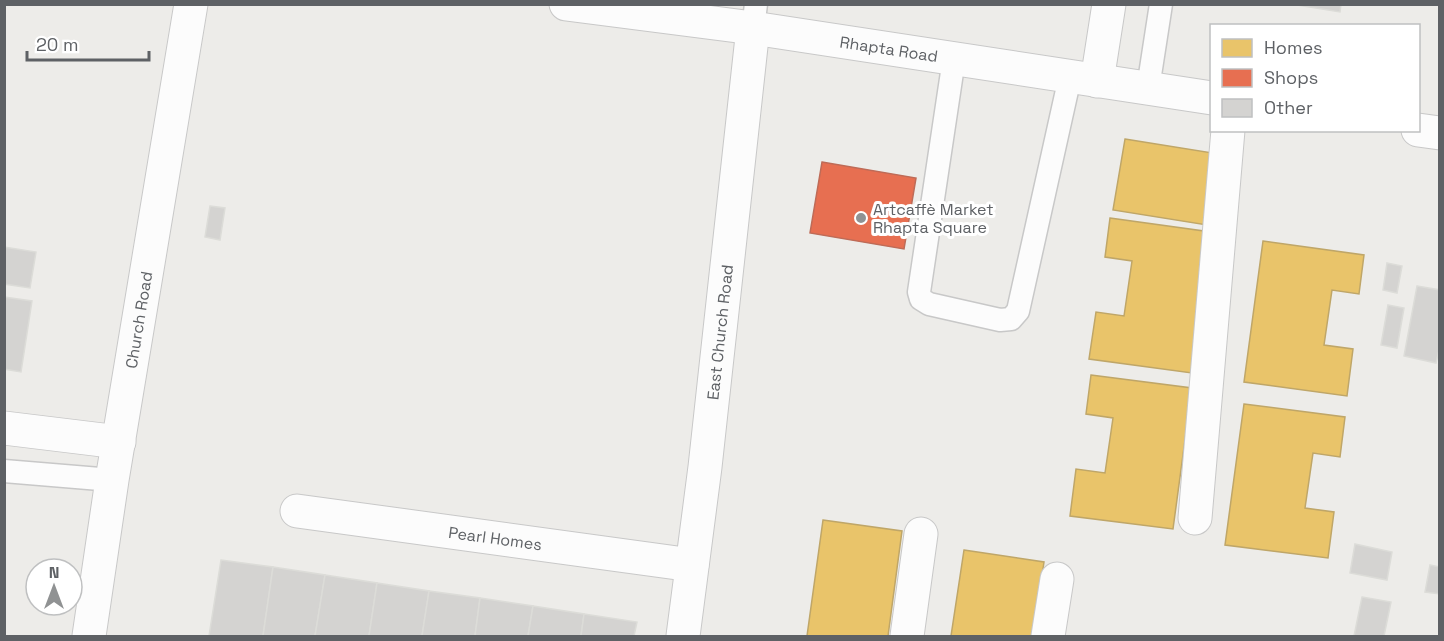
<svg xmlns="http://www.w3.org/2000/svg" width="1444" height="641" font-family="'Space Grotesk',sans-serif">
<rect width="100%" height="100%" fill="#edece9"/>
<g fill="#e9c46a" stroke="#bfa668" stroke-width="1.5">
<path d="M1125,139L1219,154L1207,225L1113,210Z"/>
<path d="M1110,218L1211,232L1192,373L1089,359L1096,312L1124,316L1132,261L1105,257Z"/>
<path d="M1263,241L1364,255L1359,294L1332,290L1324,345L1353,349L1347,396L1244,382Z"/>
<path d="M1091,375L1192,388L1173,529L1070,516L1076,469L1105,473L1113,418L1086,414Z"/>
<path d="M1244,404L1345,417L1340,457L1313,453L1305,508L1334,512L1328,558L1225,545Z"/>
<path d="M823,520L902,531L888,636H807Z"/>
<path d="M964,550L1044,562L1033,636H951Z"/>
</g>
<path fill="#e76f51" stroke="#be6b57" stroke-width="1.5" d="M822,162L916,178L904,249L810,233Z"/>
<g fill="#d4d3d1" stroke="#dcdcd8" stroke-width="1.5">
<path d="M1291,4H1341L1340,12Z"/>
<path d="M210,206L225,208L220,240L205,237Z"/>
<path d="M4,247L36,252L30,288L4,284Z"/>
<path d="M1387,263L1402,266L1397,293L1383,290Z"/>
<path d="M1417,286L1440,290V346L1436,363L1404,356Z"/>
<path d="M4,297L32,301L21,372L4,369Z"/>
<path d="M1388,305L1404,308L1397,348L1381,345Z"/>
<path d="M1355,544L1392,552L1387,580L1350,573Z"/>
<path d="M221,560L273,567L263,636H209Z"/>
<path d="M1430,565L1440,567V594L1425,592Z"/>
<path d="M273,567L325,575L315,636H263Z"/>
<path d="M325,575L377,583L369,636H315Z"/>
<path d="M377,583L429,591L422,636H369Z"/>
<path d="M429,591L480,598L475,636H422Z"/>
<path d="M1362,597L1391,602L1384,636H1354Z"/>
<path d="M480,598L533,606L528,636H475Z"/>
<path d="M533,606L584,614L581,636H528Z"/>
<path d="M584,614L637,622L634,636H581Z"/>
</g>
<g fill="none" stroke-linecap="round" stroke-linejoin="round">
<defs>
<g id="service">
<path d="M753,28L756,4"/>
<path d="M954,59L919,292L921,299L929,304L1000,320L1011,319L1018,311L1070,77"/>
<path d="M1148,88L1161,4"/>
<path d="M4,471L112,480"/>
</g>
<g id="minor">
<path id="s1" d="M566,4L753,28L1212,98"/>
<path d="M1097,81L1109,4"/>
<path d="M1418,130L1440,133"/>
<path d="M4,428L119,442"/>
<path id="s2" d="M297,511L692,565"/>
<path d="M1195,518L1228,130"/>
<path id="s3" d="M89,636L112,480L191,4"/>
<path id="s4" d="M683,636L705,467L753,28"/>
<path d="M907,636L921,534"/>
<path d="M1048,636L1057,579"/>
</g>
</defs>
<use href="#service" stroke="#c8c8c8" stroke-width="25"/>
<use href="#minor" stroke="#c8c8c8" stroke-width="35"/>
<use href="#service" stroke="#fcfcfc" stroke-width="22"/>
<use href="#minor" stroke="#fcfcfc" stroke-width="33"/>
</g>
<circle fill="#909293" stroke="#fff" stroke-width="2" cx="861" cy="218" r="6"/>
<g text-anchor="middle" stroke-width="6" stroke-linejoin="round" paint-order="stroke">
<g font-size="16" fill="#5e6165" stroke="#fff">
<text dy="6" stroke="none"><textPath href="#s1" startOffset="326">Rhapta Road</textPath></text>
<text dy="6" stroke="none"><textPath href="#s3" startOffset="320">Church Road</textPath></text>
<text dy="6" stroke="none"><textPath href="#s4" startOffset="306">East Church Road</textPath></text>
<text dy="6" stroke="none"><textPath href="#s2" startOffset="200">Pearl Homes</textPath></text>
</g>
<g font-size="16" fill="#5e6165" stroke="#fff" text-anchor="start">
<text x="873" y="215">Artcaffè Market<tspan x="873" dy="18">Rhapta Square</tspan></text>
</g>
</g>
<rect width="1444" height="641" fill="none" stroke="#5e6165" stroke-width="12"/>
<rect x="1210" y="24" width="210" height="108" fill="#ffffff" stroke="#bfc0c1" stroke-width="1.5"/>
<rect x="1222" y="39" width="30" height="18" fill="#e9c46a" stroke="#bfc0c1" stroke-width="1.5"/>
<text x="1264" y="54" font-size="18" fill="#5e6165">Homes</text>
<rect x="1222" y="69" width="30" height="18" fill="#e76f51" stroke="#bfc0c1" stroke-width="1.5"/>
<text x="1264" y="84" font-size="18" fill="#5e6165">Shops</text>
<rect x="1222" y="99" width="30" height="18" fill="#d4d3d1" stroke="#bfc0c1" stroke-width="1.5"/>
<text x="1264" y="114" font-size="18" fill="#5e6165">Other</text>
<g transform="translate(54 587)"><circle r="28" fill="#ffffff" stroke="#bfc0c1" stroke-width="1.5"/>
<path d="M0-4.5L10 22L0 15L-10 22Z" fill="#909293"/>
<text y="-9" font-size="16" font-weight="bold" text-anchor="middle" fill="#5e6165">N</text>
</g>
<path d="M27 51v9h122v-9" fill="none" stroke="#5e6165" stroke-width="3"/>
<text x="36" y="51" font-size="18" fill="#5e6165" stroke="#ffffff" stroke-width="4.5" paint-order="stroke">20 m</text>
</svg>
